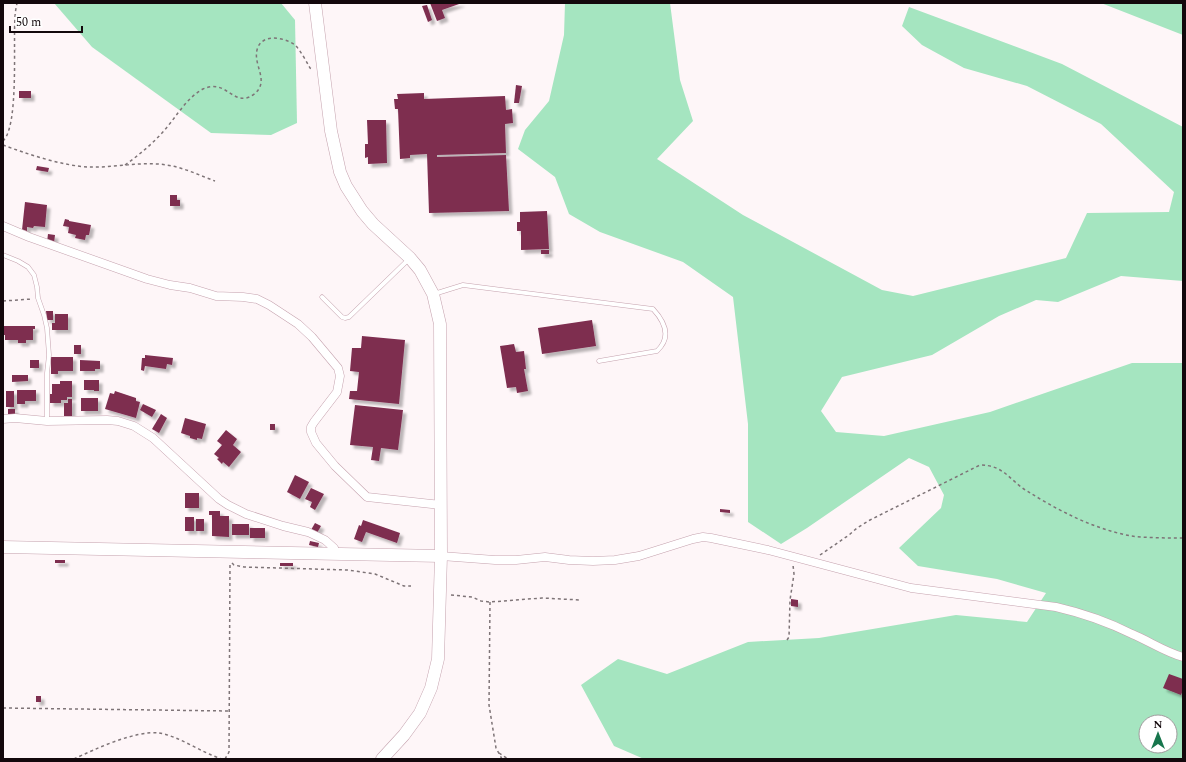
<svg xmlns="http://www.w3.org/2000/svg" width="1186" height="762" font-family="Spectral,serif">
<defs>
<filter id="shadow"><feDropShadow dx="3.5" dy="3.5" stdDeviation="1" flood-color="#0004"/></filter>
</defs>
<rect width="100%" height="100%" fill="#fef6f8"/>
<g fill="#a5e5c0" fill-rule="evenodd">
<path d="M54,3H281L295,20L297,123L271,135L211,133L92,47Z"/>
<path d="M565,3H670L680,80L693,121L657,159L743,215L882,290L913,296L1066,258L1087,213L1169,212L1174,192L1101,124L1027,86L964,68L922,45L902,26L909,7L1062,64L1183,127V281L1121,276L1058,302L1036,300L999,316L932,355L842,377L821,411L836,432L884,436L990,412L1132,363H1183V759H644L614,746L581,685L618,659L667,674L748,642L819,638L956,615L1027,622L1046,593L997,579L918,566L899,548L941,508L944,495L929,467L909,458L807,528L781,544L748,522V424L733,297L683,262L600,232L569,214L555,177L518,149L525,130L549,101L564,35ZM1146,722H1170V746H1146Z"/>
<path d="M1101,3H1183V35Z"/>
</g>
<g fill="#7e2d50" filter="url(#shadow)">
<path d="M430,3H462L442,10L445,18L437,21Z"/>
<path d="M427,5L432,20L428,22L422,6Z"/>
<path d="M516,85L522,86L519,103H514Z"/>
<rect x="19" y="91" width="12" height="7"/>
<path d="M424,93V99L505,96L506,110L512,109L513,123L505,124L506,153L437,155V157L506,155L509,211L429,213L427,154L410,155V158L400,159L398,109H395L394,99H398L397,94Z"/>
<path d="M367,120H386L387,163L368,164V157L365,158V144H368Z"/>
<path d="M37,166L49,168L48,172L36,170Z"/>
<path d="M170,195H177V200H180V206H170Z"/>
<path d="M25,202L47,205L45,227L34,226L33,228L27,227V231L22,230Z"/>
<path d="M547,211L549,249L521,250V231H517V222H520V212Z"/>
<path d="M65,219L69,220V221L91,225L89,235H86L85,240L75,238L76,235L68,233L69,227L63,226Z"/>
<path d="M48,234L55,235L54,243L47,242Z"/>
<rect x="541" y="250" width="8" height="4"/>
<path d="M46,311H53V320H47Z"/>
<path d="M55,314H68V330H52V323H55Z"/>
<path d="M592,320L596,346L542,354L538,328Z"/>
<path d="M3,326H35V329H33V340H26V343H18V340H5V335H3Z"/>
<path d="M362,336L405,340L399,404L349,399L350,391H357L359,372L350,371L352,348H361Z"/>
<path d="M514,344L516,352L524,351L526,369H524L528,391L517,393L516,387L507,388L500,346Z"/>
<rect x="74" y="345" width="7" height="9"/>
<path d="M145,355L173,358L172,365L167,364L166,369L145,366L144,371L141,370L142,358H145Z"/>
<path d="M51,357H73V371H58V374H51Z"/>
<rect x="30" y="360" width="9" height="8"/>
<path d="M80,360L100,361V369H95V371H80Z"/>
<path d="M12,375H28V381L12,382Z"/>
<path d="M84,380H99V391H94V390H84Z"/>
<path d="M60,381H72V397H67V400H61V403H50V394H52V384H60Z"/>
<path d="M17,390H36V401H25V404H17Z"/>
<rect x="6" y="391" width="8" height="16"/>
<path d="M115,391L136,398V401L140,402L136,418L105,409L110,393L114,394Z"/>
<rect x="81" y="398" width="17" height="13"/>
<path d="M68,399H72V416H64V403H68Z"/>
<path d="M143,404L156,410L152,417L140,410Z"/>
<path d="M355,405L403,410L398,450L381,448L379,461L371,460L373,447L350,445Z"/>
<rect x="8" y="409" width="7" height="5"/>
<path d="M161,414L167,418L159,433L152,429Z"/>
<path d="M185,418L206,424L202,439L197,438V440L190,438V436L181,433Z"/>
<rect x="270" y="424" width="5" height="6"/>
<path d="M226,430L237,439L233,445L241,452L229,467L223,462L222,464L217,459L219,458L214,454L222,445L217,441Z"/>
<path d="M295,475L309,482L300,499L287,492Z"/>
<path d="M311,488L324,494L315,510L310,507L312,502L305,499Z"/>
<rect x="185" y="493" width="14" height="15"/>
<path d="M720,509L730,510V513L720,512Z"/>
<path d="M209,511H220V516H229V537L212,536V515H209Z"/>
<rect x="185" y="517" width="9" height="14"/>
<rect x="196" y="519" width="8" height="12"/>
<path d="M363,520L400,533L397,543L366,532L362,542L354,539L359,525L361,526Z"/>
<path d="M315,523L321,526L317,533L311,530Z"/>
<rect x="232" y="524" width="17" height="11"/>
<rect x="250" y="528" width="15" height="10"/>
<path d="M310,541L319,543L318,547L309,545Z"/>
<rect x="55" y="560" width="10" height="3"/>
<rect x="280" y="563" width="13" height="3"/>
<path d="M791,599L798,600V607L791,606Z"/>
<path d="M1169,674L1183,679V690L1181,695L1163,688Z"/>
<rect x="36" y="696" width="5" height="6"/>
</g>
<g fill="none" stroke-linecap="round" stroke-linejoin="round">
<defs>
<g id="lane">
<path d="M3,255L18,261L28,267L34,275L37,287L38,298L44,315L47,328L49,355L47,373V421"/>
<path d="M434,294L463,285L653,309C665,322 672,337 657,351L599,361"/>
<path d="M322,297L342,317L345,318L349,317L409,259"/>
</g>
<g id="street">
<path d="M3,226L29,237L147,279L170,285L190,288L216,296L243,297L257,299L269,305L298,324L312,337L338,368L340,376L337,392L314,422L311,427V432L316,443L335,466L367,497L441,505"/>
<path d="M3,419L15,418L47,421L107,420L118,421L134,426L153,438L219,499L228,505L246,514L283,526L308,532L325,540L334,548L336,554"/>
<path d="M441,556L495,560H516L545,557L569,560L593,561L615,560L639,556L693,539L703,537L711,538L768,550L911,588L1056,607C1082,613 1108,622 1132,634C1149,641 1165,652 1183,657"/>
</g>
<g id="secondary">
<path d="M315,3L331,131L340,172L346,186L362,211L373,224L410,258L420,270L433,294L440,324L441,556L438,659L431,688L420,713L404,735L382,759"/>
<path d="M3,547L441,556"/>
</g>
</defs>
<use href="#lane" stroke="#c5a2ae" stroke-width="5"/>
<use href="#street" stroke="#c5a2ae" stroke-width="9"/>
<use href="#secondary" stroke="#c5a2ae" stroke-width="13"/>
<g stroke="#7e7477" stroke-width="1.5" stroke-dasharray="3 3" stroke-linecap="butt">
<path d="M3,141C19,126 13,43 15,18C15,13 16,8 17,3"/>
<path d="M3,145C27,154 63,166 89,167C116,168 145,160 172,166C187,169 201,176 215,181"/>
<path d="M125,165C139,155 151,145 162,133C175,119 186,98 203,89C227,78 233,108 253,95C271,82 253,66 257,50C261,33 284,37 295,45C301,51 306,61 310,68L312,69"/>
<path d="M3,301L32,299"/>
<path d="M820,555L849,535L857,528L870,520L980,465C1004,465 1009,480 1027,491C1040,499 1055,508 1070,515C1088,524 1110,532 1131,536C1148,538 1166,538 1183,538"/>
<path d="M232,563L234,565L244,567L348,570L375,574L404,586H411"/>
<path d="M451,595L472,597L481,601L490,602L542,598L580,600"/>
<path d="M490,602L489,705L496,748L502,759"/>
<path d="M787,640L789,637L790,600L794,574L793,565"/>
<path d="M3,708L229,711"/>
<path d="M499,753L508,759"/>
<path d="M74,759C95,749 136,730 159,733C179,736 202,753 222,759"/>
<path d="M225,759L229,752L230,563"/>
</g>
<use href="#lane" stroke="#fff" stroke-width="4"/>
<use href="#street" stroke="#fff" stroke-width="8"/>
<use href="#secondary" stroke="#fff" stroke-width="12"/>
</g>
<rect width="1186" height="762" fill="none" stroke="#13080c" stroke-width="8"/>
<g transform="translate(1158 734)"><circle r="19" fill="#ffffff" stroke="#a19c9e"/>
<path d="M0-3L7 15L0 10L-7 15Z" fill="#17764d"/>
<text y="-6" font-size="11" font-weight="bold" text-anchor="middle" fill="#13080c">N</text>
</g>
<path d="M10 26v6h72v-6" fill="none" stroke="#13080c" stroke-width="2"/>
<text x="16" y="26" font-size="12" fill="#13080c" stroke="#ffffff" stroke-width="3" paint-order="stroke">50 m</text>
</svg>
